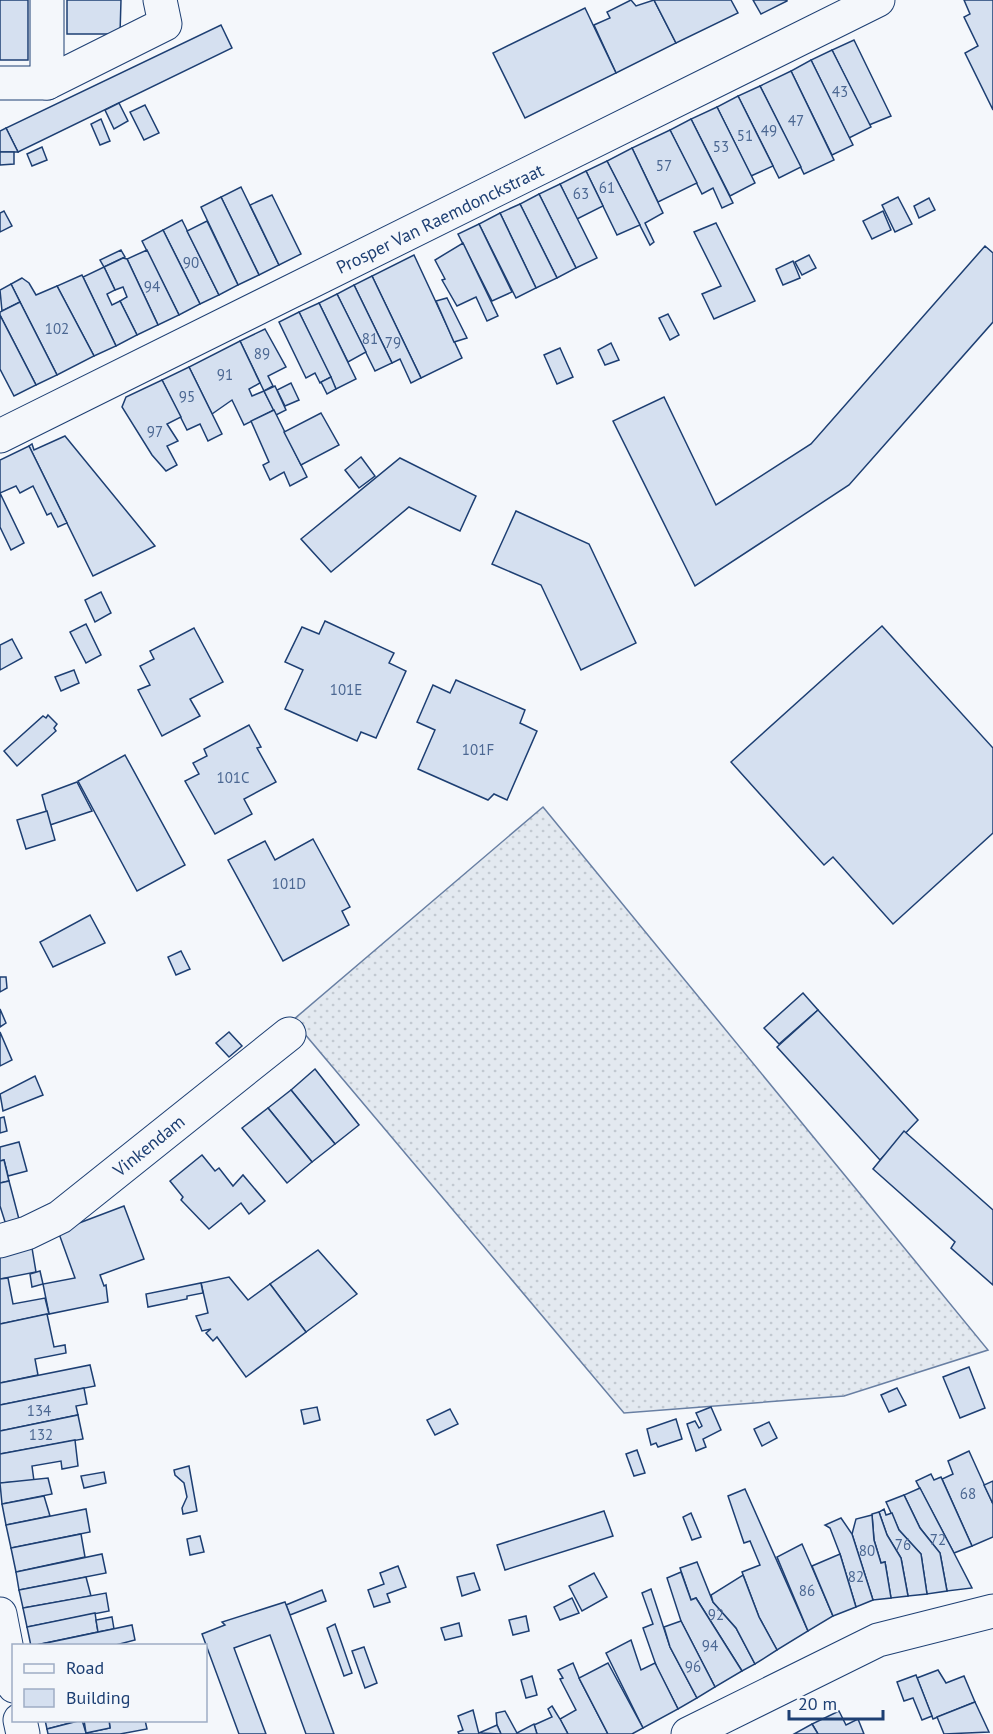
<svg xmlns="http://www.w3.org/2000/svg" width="993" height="1734" font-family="'PT Sans',sans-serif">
<defs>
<pattern id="grass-dots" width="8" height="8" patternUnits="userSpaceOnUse" patternTransform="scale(1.5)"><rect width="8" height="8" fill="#e3e9f0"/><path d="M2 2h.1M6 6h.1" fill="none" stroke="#c2c9d1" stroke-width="1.8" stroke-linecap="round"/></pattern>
</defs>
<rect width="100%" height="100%" fill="#f4f7fb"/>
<path fill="url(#grass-dots)" stroke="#687fa3" stroke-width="1.5" d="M543,807L988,1350L844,1396L624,1413L293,1020Z"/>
<g fill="#d5e0f0" stroke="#1d3f73" stroke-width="1.5">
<rect x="0" y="0" width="28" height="60"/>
<path d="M67,0H121L120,34H67Z"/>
<path d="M631,0L636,6L654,0L676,43L616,73L594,25L610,18L607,12Z"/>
<path d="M654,0H731L738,13L676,43Z"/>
<path d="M753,0H787V1L761,14Z"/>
<path d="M964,0H993V110L965,53L978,46L964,17L970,14Z"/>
<path d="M585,8L616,73L525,118L493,53Z"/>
<path d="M221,25L232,48L18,152L6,128Z"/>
<path d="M854,40L891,116L869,125L832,50Z"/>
<path d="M832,50L871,127L849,138L811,60Z"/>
<path d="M811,60L853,145L832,155L791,71Z"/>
<path d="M791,71L834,160L804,174L760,86Z"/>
<path d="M760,86L801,167L779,178L738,96Z"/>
<path d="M738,96L773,166L751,176L717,107Z"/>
<path d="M119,103L128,121L114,129L105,110Z"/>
<path d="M145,105L159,133L144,140L130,112Z"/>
<path d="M717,107L755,183L730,196L691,119Z"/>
<path d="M101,119L110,141L100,145L91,124Z"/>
<path d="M691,119L733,203L722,208L713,188L702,194L670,130Z"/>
<path d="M6,128L18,152H0V131Z"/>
<path d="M670,130L697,183L658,202L632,148Z"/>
<path d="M42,147L47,160L32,166L27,154Z"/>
<path d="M632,148L663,213L645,223L654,242L650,245L607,161Z"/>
<path d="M0,152H14V164L0,165Z"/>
<path d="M607,161L640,225L617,235L586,171Z"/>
<path d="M586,171L603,206L577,219L560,184Z"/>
<path d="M560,184L597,258L576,268L539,194Z"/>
<path d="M241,187L279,265L259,275L221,197Z"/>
<path d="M539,194L576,268L557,278L520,204Z"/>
<path d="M272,195L301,254L279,265L250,205Z"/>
<path d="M221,197L259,275L238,285L201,207Z"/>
<path d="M898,197L912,224L895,232L882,205Z"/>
<path d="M929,198L935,210L919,218L914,206Z"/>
<path d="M520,204L557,278L536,288L500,213Z"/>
<path d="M4,211L12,226L0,232V213Z"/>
<path d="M883,211L891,230L872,239L863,221Z"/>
<path d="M500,213L536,288L516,298L479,224Z"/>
<path d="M182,220L219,295L200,304L163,230Z"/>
<path d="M207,221L238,285L219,295L187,231Z"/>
<path d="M716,223L755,301L714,319L702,294L721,286L694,232Z"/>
<path d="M479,224L512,292L492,301L458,234Z"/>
<path d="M163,230L200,304L179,315L142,241Z"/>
<path d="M463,243L498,316L487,321L476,297L457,306L442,280L445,279L435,260Z"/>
<path d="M985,246L993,253V322L849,485L695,586L613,421L664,397L716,505L811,444Z"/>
<path d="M121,250L125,257L104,267L100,260Z"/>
<path d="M147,250L179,315L158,325L127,259Z"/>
<path d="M414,255L462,358L421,378L372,276Z"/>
<path d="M809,255L816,268L802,275L795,262Z"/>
<path d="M123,258L127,259L158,325L137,335L120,301L127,297L123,287L115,290L104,267Z"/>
<path d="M793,261L800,278L783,285L776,269Z"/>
<path d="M104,267L115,290L107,294L112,305L120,301L137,335L116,346L83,277Z"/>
<path d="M82,275L116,346L94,356L57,286Z"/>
<path d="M372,276L421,378L411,383L400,359L392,363L354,285Z"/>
<path d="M22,278L29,283L36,295L57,286L94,356L57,375L11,284Z"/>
<path d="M11,284L20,302L2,311L0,290Z"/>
<path d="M354,285L392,363L375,371L337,294Z"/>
<path d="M337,294L366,352L348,362L319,303Z"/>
<path d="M447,298L467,338L454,342L436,301Z"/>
<path d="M20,302L57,375L36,385L0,315V312Z"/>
<path d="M319,303L356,379L336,389L299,312Z"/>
<path d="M299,312L331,377L320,383L315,373L306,378L279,322Z"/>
<path d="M668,314L679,335L670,340L659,318Z"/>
<path d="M0,315L36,385L14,396L0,369Z"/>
<path d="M265,329L286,367L268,376L273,386L264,391L240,341Z"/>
<path d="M240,341L260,383L249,389L252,396L264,391L274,410L244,425L232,400L212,414L189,367Z"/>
<path d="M611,343L619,360L605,365L598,350Z"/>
<path d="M560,348L573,377L557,384L544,355Z"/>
<path d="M189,367L222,434L208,441L200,424L187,430L162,380Z"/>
<path d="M331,377L336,389L327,394L321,382Z"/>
<path d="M162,380L181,417L167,424L178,441L167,446L177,465L166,471L152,455L122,407L126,397Z"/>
<path d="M291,383L299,400L285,406L277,390Z"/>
<path d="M275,386L286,410L276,415L264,391Z"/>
<path d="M274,410L307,477L290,486L284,472L270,480L263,465L269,462L251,421Z"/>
<path d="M321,413L339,445L301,465L284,432Z"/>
<path d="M65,436L155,546L93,576L29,446L32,444L34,450Z"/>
<path d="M29,446L67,523L58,527L51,513L47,515L33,486L20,493L16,486L0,493V460Z"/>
<path d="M361,457L375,476L359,488L345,470Z"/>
<path d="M400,458L476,496L460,531L409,507L331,572L301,539Z"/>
<path d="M0,493L24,543L11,550L0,527Z"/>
<path d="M516,511L589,544L636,643L581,670L541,585L492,564Z"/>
<path d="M101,592L111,613L95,622L85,600Z"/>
<path d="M325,621L394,653L389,663L406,671L376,738L361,732L357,741L285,709L303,670L285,662L302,627L319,634Z"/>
<path d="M86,624L101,655L86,663L70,632Z"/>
<path d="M882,626L993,748V833L893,924L833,857L824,865L731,762Z"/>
<path d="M194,628L223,682L190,699L200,716L162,736L138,690L150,685L140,666L154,659L150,651Z"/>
<path d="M12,639L22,658L0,670V645Z"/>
<path d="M74,670L79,683L61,691L55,677Z"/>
<path d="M456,680L525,710L520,723L537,731L507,800L494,794L488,800L418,769L435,730L417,722L433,685L450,693Z"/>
<path d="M48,715L57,724L54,728L56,731L17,766L4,751L43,716L46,718Z"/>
<path d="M249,725L261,747L257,748L276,782L244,799L252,814L215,834L185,781L199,774L193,763L207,756L204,749Z"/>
<path d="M125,755L185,865L137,891L78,781Z"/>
<path d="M77,782L92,811L50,825L42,795Z"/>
<path d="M47,811L55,840L26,849L17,820Z"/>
<path d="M313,839L350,907L342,911L349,925L283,961L228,860L265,841L275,860Z"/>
<path d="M90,915L105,943L53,967L40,942Z"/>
<path d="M181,951L190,969L176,975L168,957Z"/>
<path d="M0,977H6L7,988L0,992Z"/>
<path d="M803,993L818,1010L779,1044L764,1028Z"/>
<path d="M0,1009L6,1023L0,1027Z"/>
<path d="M818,1010L918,1120L880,1160L777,1047Z"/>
<path d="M0,1032L12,1060L0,1066Z"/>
<path d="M229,1032L242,1046L229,1057L216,1043Z"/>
<path d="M315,1069L359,1125L335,1144L291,1090Z"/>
<path d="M35,1076L43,1095L3,1111L0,1094Z"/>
<path d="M291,1090L335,1144L312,1162L268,1108Z"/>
<path d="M268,1108L312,1162L287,1183L242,1128Z"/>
<path d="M4,1117L7,1131L0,1133V1118Z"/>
<path d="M904,1131L993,1210V1285L951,1248L955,1242L873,1169Z"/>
<path d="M19,1142L27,1171L8,1176L4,1160L0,1161V1147Z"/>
<path d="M202,1155L215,1171L219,1168L233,1186L243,1175L265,1201L249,1214L241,1203L209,1229L181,1200L183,1197L170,1181Z"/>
<path d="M4,1160L9,1181L0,1183V1161Z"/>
<path d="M9,1181L20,1223L7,1228L0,1206V1183Z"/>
<path d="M124,1206L144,1259L100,1275L104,1286L106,1285L108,1302L49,1314L43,1284L75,1278L58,1231Z"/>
<path d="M32,1248L36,1272L0,1279V1254Z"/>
<path d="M318,1250L357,1294L306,1332L270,1284Z"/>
<path d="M40,1271L43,1284L32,1287L30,1274Z"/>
<path d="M229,1277L248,1300L270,1284L306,1332L246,1377L217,1337L213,1341L206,1333L211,1329L202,1331L196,1316L208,1313L201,1283Z"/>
<path d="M8,1278L13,1304L45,1298L49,1314L0,1324V1279Z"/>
<path d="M201,1283L203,1293L187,1296V1299L148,1307L146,1294Z"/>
<path d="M47,1314L54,1347L65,1345L66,1353L35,1359L38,1375L0,1383V1324Z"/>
<path d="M90,1365L95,1386L0,1405V1383Z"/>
<path d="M969,1367L985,1408L960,1418L943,1377Z"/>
<path d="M84,1388L87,1404L76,1406L78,1415L0,1431V1405Z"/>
<path d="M897,1388L906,1405L889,1412L881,1395Z"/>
<path d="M317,1407L320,1420L304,1424L301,1410Z"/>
<path d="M711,1407L721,1430L703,1439L706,1447L696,1451L687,1424L695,1421L699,1428L702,1426L696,1413Z"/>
<path d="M450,1409L458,1424L435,1435L427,1420Z"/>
<path d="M78,1415L83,1439L0,1454V1431Z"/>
<path d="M676,1419L682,1439L658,1447L656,1443L651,1445L647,1429Z"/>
<path d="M769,1422L777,1438L762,1446L754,1429Z"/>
<path d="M75,1440L78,1466L62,1469L61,1461L32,1466L34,1481L0,1483V1454Z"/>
<path d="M637,1450L645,1473L634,1476L626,1454Z"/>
<path d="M969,1451L993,1504V1537L972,1546L942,1479L953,1474L948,1461Z"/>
<path d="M189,1466L197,1511L183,1514L182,1508L187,1497L184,1483L175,1475L174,1470Z"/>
<path d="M104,1472L106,1483L84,1488L81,1476Z"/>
<path d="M931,1474L934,1480L941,1477L972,1546L954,1553L916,1481Z"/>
<path d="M48,1478L52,1494L2,1504L0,1483Z"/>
<path d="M993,1481V1504L984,1485Z"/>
<path d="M920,1488L954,1553L972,1588L947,1591L940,1553L920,1528L904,1495Z"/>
<path d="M745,1489L808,1631L777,1650L759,1617L742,1572L760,1565L750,1541L744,1543L728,1496Z"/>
<path d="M904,1495L920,1528L940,1553L947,1591L927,1594L921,1554L899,1530L886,1502Z"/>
<path d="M44,1496L50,1516L6,1525L2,1504Z"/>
<path d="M86,1509L90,1532L11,1548L6,1525Z"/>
<path d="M884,1509L886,1515L892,1513L899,1530L921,1554L927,1594L908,1596L901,1558L887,1535L879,1512Z"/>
<path d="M604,1511L613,1536L505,1570L497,1545Z"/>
<path d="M879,1512L887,1535L901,1558L908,1596L891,1598L885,1562L881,1563L874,1540L872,1514Z"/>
<path d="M691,1513L701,1537L692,1540L683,1517Z"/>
<path d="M872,1515L874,1540L881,1563L885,1562L891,1598L873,1600L852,1534L856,1519Z"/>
<path d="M841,1518L852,1534L873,1600L856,1607L840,1554L830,1528L825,1525Z"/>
<path d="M81,1534L85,1557L16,1572L11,1548Z"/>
<path d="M200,1536L204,1552L190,1555L187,1539Z"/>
<path d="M802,1544L833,1616L808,1631L777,1557Z"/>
<path d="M102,1554L106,1573L19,1590L16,1572Z"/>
<path d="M840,1554L856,1607L833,1616L812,1566Z"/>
<path d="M697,1562L713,1602L736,1628L755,1664L742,1671L696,1598L691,1600L680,1568Z"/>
<path d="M398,1566L406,1587L387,1594L390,1602L374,1607L368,1590L384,1584L380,1573Z"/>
<path d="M681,1572L691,1600L696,1598L742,1671L715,1687L681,1621L667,1578Z"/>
<path d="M474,1573L480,1590L462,1596L457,1577Z"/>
<path d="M594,1573L607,1597L582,1611L569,1586Z"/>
<path d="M743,1575L759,1617L777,1650L755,1664L736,1628L713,1602L711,1595Z"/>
<path d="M86,1577L91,1596L23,1608L19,1590Z"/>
<path d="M651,1589L670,1647L697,1698L678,1709L657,1668L643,1628L653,1624L642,1593Z"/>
<path d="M322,1590L326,1601L290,1615L286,1605Z"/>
<path d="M106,1593L109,1611L27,1627L23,1608Z"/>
<path d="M572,1598L579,1613L560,1620L554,1607Z"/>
<path d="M285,1602L290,1615L334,1734H306L270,1635L234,1648L266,1734H239L202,1634L225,1625L222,1622Z"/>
<path d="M95,1613L98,1632L31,1646L27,1627Z"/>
<path d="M526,1616L529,1631L513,1635L509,1620Z"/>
<path d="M112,1617L114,1629L98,1632L96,1620Z"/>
<path d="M681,1621L715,1687L697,1698L670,1647L664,1627Z"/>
<path d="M459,1623L462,1636L445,1640L441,1628Z"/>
<path d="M335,1624L352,1673L344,1676L327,1628Z"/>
<path d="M132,1625L135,1640L112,1646H32Z"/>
<path d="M631,1640L641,1670L655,1663L678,1709L643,1728L606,1653Z"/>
<path d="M364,1647L377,1683L365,1688L352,1651Z"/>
<path d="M573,1663L580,1680L608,1734H568L560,1719L576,1710L560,1679L563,1678L558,1670Z"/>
<path d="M608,1663L643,1728L632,1734H608L579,1678Z"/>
<path d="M938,1670L946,1683L964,1676L975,1702L933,1719L917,1678Z"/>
<path d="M916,1675L932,1716L922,1720L913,1698L904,1701L897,1682Z"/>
<path d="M532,1676L537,1695L526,1698L521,1680Z"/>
<path d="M975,1702L989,1732L944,1734L937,1717Z"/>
<path d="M552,1706L560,1719L568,1734H537L534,1725L552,1717L548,1709Z"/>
<path d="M473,1710L479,1734H459L458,1732L463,1730L458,1716Z"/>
<path d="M505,1711L517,1733L534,1724L537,1734H501L497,1725L496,1713Z"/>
<path d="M839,1711L846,1725L858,1719L864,1734H818L812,1724Z"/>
<path d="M45,1720H82L47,1729Z"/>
<path d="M82,1720L86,1733L110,1728L109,1720H145L147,1729L120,1734H48L47,1729Z"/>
<path d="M84,1720H109L110,1728L86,1733Z"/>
<path d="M812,1724L818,1734H794Z"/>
<path d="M497,1725L501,1734L479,1733Z"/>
</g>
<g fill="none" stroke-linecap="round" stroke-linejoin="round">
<defs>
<g id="minor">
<path d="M0,83H47L165,24L160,0"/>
<path d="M47,83V0"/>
<path d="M0,436L878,0"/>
<path d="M0,1241L27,1233L60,1217L289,1034"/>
<path d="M0,1614L14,1686"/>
<path d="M20,1720L23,1734"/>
<path d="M688,1734L878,1640L993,1611"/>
</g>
</defs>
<use href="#minor" stroke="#1d3f73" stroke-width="35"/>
<use href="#minor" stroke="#f4f7fb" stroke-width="33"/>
</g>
<g text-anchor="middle" stroke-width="4.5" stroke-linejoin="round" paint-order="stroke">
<g font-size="15" fill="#4b6792">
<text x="840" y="97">43</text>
<text x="796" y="126">47</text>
<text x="769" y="136">49</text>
<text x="745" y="141">51</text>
<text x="721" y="152">53</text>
<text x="664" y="171">57</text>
<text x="607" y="193">61</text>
<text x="581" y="199">63</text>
<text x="191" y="268">90</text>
<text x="152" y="292">94</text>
<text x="57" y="334">102</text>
<text x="370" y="344">81</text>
<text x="393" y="348">79</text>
<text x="262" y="359">89</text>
<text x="225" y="380">91</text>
<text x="187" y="402">95</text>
<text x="155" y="437">97</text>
<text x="346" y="695">101E</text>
<text x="478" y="755">101F</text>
<text x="233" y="783">101C</text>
<text x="289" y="889">101D</text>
<text x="39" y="1416">134</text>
<text x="41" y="1440">132</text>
<text x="968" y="1499">68</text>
<text x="938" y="1545">72</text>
<text x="903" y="1550">76</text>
<text x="867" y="1556">80</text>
<text x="856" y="1582">82</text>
<text x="807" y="1596">86</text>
<text x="716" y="1620">92</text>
<text x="710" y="1651">94</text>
<text x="693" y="1672">96</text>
</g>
<g font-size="18" fill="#1d3f73" stroke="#f4f7fb">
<text transform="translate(440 219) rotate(-26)" y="6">Prosper Van Raemdonckstraat</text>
<text transform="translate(149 1146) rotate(-39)" y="6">Vinkendam</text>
</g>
</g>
<rect x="12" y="1644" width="195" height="78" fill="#f4f7fb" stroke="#9eadc5" stroke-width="1.5"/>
<rect x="24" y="1664" width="30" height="9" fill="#f4f7fb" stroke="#9eadc5" stroke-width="1.5"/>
<text x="66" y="1674" font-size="18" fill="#1d3f73">Road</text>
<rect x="24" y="1689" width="30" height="18" fill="#d5e0f0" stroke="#9eadc5" stroke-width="1.5"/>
<text x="66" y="1704" font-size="18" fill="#1d3f73">Building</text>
<path d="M789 1710v9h94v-9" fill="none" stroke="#1d3f73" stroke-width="3"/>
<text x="798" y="1710" font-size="18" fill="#1d3f73" stroke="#f4f7fb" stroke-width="4.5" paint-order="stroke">20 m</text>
</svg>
